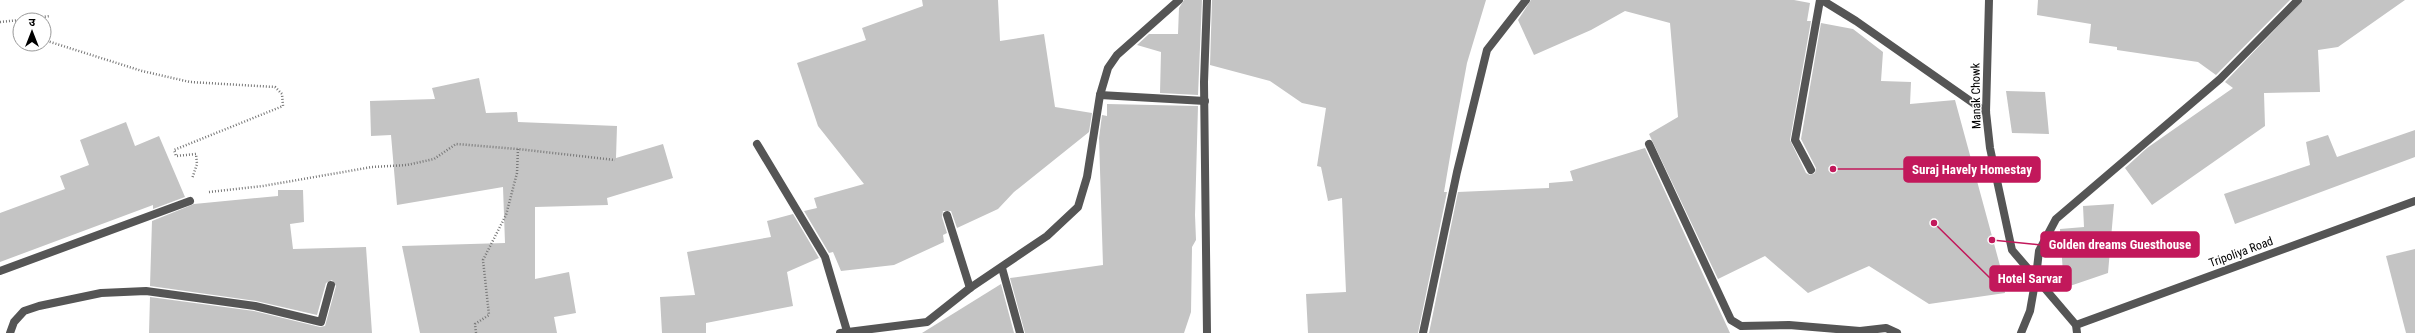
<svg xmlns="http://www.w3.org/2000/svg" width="2415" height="333" font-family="'Roboto Condensed','Noto Sans Devanagari',sans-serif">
<rect width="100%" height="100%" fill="#fff"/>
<g fill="#c4c4c4">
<path d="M922,0H998L1000,41L1044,34L1055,107L1092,113L1089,132L1014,192L998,209L957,228L951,211H943L942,217L947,233L943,235L944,242L894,265L841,271L833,252L829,253L804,211L817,208L814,198L864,184L818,126L797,63L866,40L862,28L923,6Z"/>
<path d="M1184,0H1202L1198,95L1160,93L1161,52L1137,45L1149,34H1178L1179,8Z"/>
<path d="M1212,0H1486L1467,63L1453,139L1444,192H1447L1418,333H1308L1306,294L1346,292L1342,198L1328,201L1321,167L1317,166L1326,108L1302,103L1270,81L1210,65Z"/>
<path d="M1531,0H1794L1810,3L1807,21H1811L1790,140L1806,173L1810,175L1815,173L1816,168L1801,139L1821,23L1853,29L1883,52L1881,81L1911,82L1910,104L1955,100L2002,273L2005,293L1929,304L1869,266L1808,293L1765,256L1718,279L1649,134L1678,117L1670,23L1625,11L1591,30L1534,55L1518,20Z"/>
<path d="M2038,0H2290L2216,75L2198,62L2117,50V47L2089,43L2091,24L2037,15Z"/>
<path d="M2303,0H2405L2338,47L2318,50L2320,92L2264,93L2265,126L2152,205L2125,168L2147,148L2233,88L2225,82Z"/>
<path d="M479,78L486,113L517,112L518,122L617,126L616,158L663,144L673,178L607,198L608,205L535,207V279L569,272L576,313L554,317L557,333H420L402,246L505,243L503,187L397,205L391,135L371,136L370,101L435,99L432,88Z"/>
<path d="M2006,91L2045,92L2049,134L2012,133Z"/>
<path d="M1107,104L1198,106L1195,215L1196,240L1192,247L1191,312L1184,333H1025L1010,278L1103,265L1099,138L1102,115L1107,116Z"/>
<path d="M126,122L135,146L159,136L185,197L153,209V205L0,262V213L65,189L60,176L89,165L80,140Z"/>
<path d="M2415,130V157L2235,224L2224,194L2310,165L2306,142L2328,135L2337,157Z"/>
<path d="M1645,148L1730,333H1429L1458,192L1549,188V183L1573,181L1570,171Z"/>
<path d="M278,190H303L304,222L290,224L293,249L366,247L372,333H149L150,297L254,311L320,327L325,326L336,286L332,280L326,283L317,315L256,301L150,286L152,221L194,204L278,196Z"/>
<path d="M2114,204L2108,273L2064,288L2060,229L2084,227L2083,206Z"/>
<path d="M793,214L819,258L787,272L793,306L706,323V333H662L660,297L695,295L687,252L771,237L767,221Z"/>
<path d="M2415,249V333H2406L2386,256Z"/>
<path d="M1001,284L1014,333H922Z"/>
</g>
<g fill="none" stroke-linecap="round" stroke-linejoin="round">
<g stroke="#777" stroke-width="2.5" stroke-dasharray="1 2" stroke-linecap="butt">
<path d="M21,20L50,16"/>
<path d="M0,22L20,20"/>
<path d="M44,40L142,71L190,82L275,87L282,94L283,106L174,150L176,156L196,154L197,164L192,179"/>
<path d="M209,192L263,186L372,167L407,165L434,159L456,144L518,149L615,160"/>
<path d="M476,333L475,324L489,315L483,260L506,215L517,173L518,149"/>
</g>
<g stroke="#555" stroke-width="8">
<path d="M1822,0L1856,21L1986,112"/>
<path d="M757,144L825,257L847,331"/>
<path d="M1649,144L1731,320L1741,326L1789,325L1860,331L1886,328L1897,333"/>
<path d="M1811,170L1795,140L1820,0"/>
<path d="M947,215L970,288"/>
<path d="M0,271L190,201"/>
<path d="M2036,277L2039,251L2056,219L2220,79L2298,0"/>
<path d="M10,333L14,322L24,311L39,306L101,293L146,291L255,306L321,322L331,285"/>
<path d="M840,333L927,322L970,288L1047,236L1078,207L1087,177L1100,95L1108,68L1117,55L1179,0"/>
<path d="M1207,333L1204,82L1207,0"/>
<path d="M1423,333L1457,172L1487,50L1526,0"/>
</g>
<g stroke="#555" stroke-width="8">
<path d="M1989,0L1986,112L1990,148L2012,250L2076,325L2077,333"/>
<path d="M1100,95L1205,101"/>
<path d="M1002,268L1020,333"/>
<path d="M2076,325L2415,201"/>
<path d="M2021,333L2030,311L2036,277"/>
</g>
</g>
<g text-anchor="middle" stroke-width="3" stroke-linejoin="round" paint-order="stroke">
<g font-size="12" fill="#000" stroke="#fff">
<text transform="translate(1976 96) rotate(-91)" y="4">Manak Chowk</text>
<text transform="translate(2241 252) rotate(-20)" y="4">Tripoliya Road</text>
</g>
</g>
<path fill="none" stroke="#c2185b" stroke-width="1.5" d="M1833 169L1904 169M1992 240L2041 245M1934 223L1990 278"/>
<g fill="#c2185b" stroke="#fff" stroke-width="1.5">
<circle cx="1833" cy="169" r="4"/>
<circle cx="1992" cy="240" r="4"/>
<circle cx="1934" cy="223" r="4"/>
</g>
<g fill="#c2185b" stroke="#c2185b" stroke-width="1.5">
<rect x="1904" y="157" width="136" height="25" rx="4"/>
<rect x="2041" y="232" width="158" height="25" rx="4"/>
<rect x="1990" y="266" width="81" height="25" rx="4"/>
</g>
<g font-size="13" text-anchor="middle" font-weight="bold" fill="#fff">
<text x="1972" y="174">Suraj Havely Homestay</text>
<text x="2120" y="249">Golden dreams Guesthouse</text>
<text x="2030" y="283">Hotel Sarvar</text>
</g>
<g transform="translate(32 32)"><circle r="19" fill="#ffffff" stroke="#999999"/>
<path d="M0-3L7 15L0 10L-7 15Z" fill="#000000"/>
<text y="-6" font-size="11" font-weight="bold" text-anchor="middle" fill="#000000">उ</text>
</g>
</svg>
